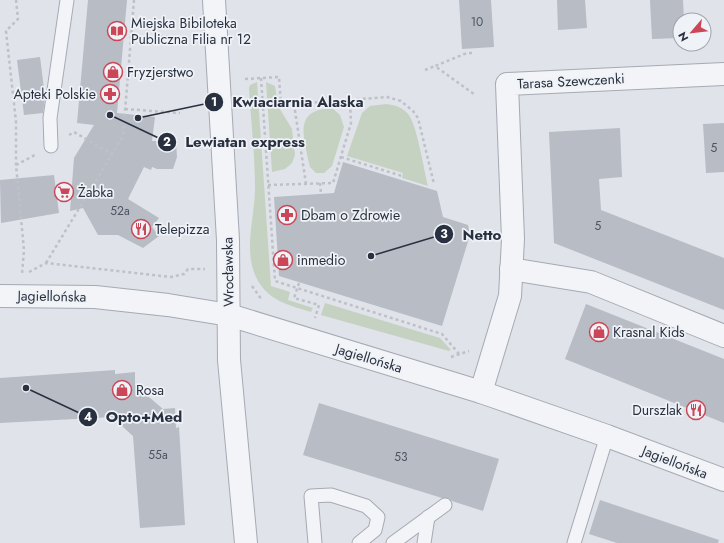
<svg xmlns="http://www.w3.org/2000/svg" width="724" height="543" font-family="Jost,sans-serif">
<rect width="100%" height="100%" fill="#e0e3e9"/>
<g fill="#c5d2c1">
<path d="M257,82L271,286L290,292L288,300L313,308L311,312C292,306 272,302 260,284C241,256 255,219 255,188C255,155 251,122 249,88L250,85Z"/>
<path d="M266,82L275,86L278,106L292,129L295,155L292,163L285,169L272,172Z"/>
<path d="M386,104C395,105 402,107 408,114C417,124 424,171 428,186L402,178L403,173L347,156L362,113L370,106Z"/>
<path d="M332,108L340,115L344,127L332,166L324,173H316L310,167L309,163C304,135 293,110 332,108Z"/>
<path d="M325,303L440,338L451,350L449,351L321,315Z"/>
</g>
<g fill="#b7bcc5">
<path d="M88,0H127L117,113L155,117L152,141H176L177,157L173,169H157L152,167L151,170L144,167L128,199L159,218L152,227L159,236L143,248L118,235H98L83,208L70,211L74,158L94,125L77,123Z"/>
<path d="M459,0H491L494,47L462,49Z"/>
<path d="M557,0H585L587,28L558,30Z"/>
<path d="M650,0H683L684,20H680V38L652,39Z"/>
<path d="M40,57L45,97L43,113L24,115L17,60Z"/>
<path d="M724,123V172L706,173L703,124Z"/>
<path d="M620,128L622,177L599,179L601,210L724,258V310L554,243L549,132Z"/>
<path d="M343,162L437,191L443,217L468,225L470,235L442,326L279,276L274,197L334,193Z"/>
<path d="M54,175L59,213L1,223L0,180Z"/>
<path d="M586,304L724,359V423L565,359Z"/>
<path d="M115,370V374L135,372V385L163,409L175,408L176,428L179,427L185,525L140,528L133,436L112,417L0,423V378Z"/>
<path d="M319,403L499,459L483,511L452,501L448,498H442L303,455Z"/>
<path d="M600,500L719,540L718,543H617L589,534Z"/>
</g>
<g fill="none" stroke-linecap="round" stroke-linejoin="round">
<defs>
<g id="service">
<path d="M51,146L50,118L67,0"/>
<path d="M315,543L311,496L331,495L366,506L378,517L375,530L359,543"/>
<path d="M393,543L445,505"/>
<path d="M424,543L428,517"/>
<path d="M574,543L607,436"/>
</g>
<g id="minor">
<path d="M214,0L228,240L229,360L246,543"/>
<path d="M511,269L591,282L724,336"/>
<path d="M481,392L510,296L513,239L507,84L724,74"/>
</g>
<path id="tertiary" d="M0,296L95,297L168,305L229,315L481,392L607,436L724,480"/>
</defs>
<use href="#service" stroke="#a5aab3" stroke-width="15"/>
<use href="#minor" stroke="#a5aab3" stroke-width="24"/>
<use href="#tertiary" stroke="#a5aab3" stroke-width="24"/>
<g stroke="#bec1c7" stroke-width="2.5" stroke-dasharray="3 3" stroke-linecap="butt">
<path d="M16,0L18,19L6,31L16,122V165L24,250L22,274"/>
<path d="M130,38L176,36"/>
<path d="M472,53H467L435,66L474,94"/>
<path d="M425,70L435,66"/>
<path d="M261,78L275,281L442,334L460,355"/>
<path d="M245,79L279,77L281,105L387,97L401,101L413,111L418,118L434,184"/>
<path d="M294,104L306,184"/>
<path d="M125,109L180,113"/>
<path d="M69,135L74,132L112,154"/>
<path d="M341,157L402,176"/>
<path d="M16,165L35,155"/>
<path d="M320,183L321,194"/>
<path d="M268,185L333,183L351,123L350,100"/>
<path d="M46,263L123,136L134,0"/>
<path d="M29,272L46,263L171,277L184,274L188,269H205"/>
<path d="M299,283L294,298L319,305L315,318"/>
<path d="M252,286L262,300"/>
<path d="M451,357L469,351"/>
</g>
<use href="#service" stroke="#f3f4f7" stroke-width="13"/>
<use href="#minor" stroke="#f3f4f7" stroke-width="22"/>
<use href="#tertiary" stroke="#f3f4f7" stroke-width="22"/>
</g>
<defs>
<symbol id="library-ring" viewBox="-11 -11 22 22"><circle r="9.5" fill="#eff2f6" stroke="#cb4757" stroke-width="1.5"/><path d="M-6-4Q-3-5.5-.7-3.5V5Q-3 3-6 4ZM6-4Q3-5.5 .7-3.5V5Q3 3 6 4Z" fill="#cb4757"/></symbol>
<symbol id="shop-ring" viewBox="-11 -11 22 22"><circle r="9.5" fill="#eff2f6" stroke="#cb4757" stroke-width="1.5"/><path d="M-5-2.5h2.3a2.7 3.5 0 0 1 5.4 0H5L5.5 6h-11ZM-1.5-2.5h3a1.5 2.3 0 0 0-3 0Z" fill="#cb4757"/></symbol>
<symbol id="pharmacy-ring" viewBox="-11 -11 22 22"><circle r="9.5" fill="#eff2f6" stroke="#cb4757" stroke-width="1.5"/><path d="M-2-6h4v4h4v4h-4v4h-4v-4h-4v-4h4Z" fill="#cb4757"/></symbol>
<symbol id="supermarket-ring" viewBox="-11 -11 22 22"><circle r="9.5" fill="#eff2f6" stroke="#cb4757" stroke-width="1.5"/><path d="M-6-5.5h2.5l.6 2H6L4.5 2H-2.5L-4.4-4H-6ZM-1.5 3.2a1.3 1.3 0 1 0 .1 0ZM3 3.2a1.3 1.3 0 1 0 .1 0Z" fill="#cb4757"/></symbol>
<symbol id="restaurant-ring" viewBox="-11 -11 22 22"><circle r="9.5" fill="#eff2f6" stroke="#cb4757" stroke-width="1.5"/><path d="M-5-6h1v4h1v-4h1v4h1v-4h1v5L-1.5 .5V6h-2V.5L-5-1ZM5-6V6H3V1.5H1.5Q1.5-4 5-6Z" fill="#cb4757"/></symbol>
</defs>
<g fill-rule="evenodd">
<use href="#library-ring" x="106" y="20" width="22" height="22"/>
<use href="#shop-ring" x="102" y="61" width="22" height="22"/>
<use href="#pharmacy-ring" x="99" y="83" width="22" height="22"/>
<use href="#supermarket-ring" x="53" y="181" width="22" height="22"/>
<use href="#pharmacy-ring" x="276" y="204" width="22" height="22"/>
<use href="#restaurant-ring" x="130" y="218" width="22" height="22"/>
<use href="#shop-ring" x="272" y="249" width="22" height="22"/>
<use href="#shop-ring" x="588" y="321" width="22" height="22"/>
<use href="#shop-ring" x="111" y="379" width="22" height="22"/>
<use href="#restaurant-ring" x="685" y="399" width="22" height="22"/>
</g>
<g text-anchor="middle" stroke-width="3.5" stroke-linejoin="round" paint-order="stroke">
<g font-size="12" fill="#4c5461">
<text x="477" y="26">10</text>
<text x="714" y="152">5</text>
<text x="120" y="215">52a</text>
<text x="598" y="230">5</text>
<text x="158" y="459">55a</text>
<text x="401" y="461">53</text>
</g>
<g font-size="14" fill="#293140" stroke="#eff2f6" text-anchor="start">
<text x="131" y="28">Miejska Bibiloteka<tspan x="131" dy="16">Publiczna Filia nr 12</tspan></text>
<text x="127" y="77">Fryzjerstwo</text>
<text x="96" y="99" text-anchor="end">Apteki Polskie</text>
<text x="78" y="197">Żabka</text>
<text x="301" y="220">Dbam o Zdrowie</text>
<text x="155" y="234">Telepizza</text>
<text x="297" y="265">inmedio</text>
<text x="613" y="337">Krasnal Kids</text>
<text x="136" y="395">Rosa</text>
<text x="682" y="415" text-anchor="end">Durszlak</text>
</g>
<g font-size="14" fill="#293140" stroke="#eff2f6">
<text transform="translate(571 81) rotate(-3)" y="5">Tarasa Szewczenki</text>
<text transform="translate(228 272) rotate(-91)" y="5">Wrocławska</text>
<text transform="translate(52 296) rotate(1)" y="5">Jagiellońska</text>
<text transform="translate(369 358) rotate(17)" y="5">Jagiellońska</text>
<text transform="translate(675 462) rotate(21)" y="5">Jagiellońska</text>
</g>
</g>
<path fill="none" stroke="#293140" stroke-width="1.5" d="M138 118L214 102M110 115L167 142M371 256L444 234M26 388L88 417"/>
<g fill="#293140" stroke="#eff2f6" stroke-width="1.5">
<circle cx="138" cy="118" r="4"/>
<circle cx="110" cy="115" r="4"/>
<circle cx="371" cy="256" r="4"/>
<circle cx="26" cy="388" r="4"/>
<circle cx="214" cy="102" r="10"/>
<circle cx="167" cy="142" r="10"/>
<circle cx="444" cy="234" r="10"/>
<circle cx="88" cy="417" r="10"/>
</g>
<g font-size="12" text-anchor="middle" font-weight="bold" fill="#fff">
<text x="214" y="106">1</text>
<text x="167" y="146">2</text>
<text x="444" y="238">3</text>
<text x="88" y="421">4</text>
</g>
<g font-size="15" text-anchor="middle" font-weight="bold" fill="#293140" stroke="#eff2f6" stroke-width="3.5" stroke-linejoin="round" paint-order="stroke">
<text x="298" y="107">Kwiaciarnia Alaska</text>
<text x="245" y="147">Lewiatan express</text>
<text x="482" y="240">Netto</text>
<text x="144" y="422">Opto+Med</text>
</g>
<g transform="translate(692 32) rotate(242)"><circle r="19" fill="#eff2f6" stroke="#a0a5ad"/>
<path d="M0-3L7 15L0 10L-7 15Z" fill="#cb4757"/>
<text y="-6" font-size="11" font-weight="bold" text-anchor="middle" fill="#293140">N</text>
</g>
</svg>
